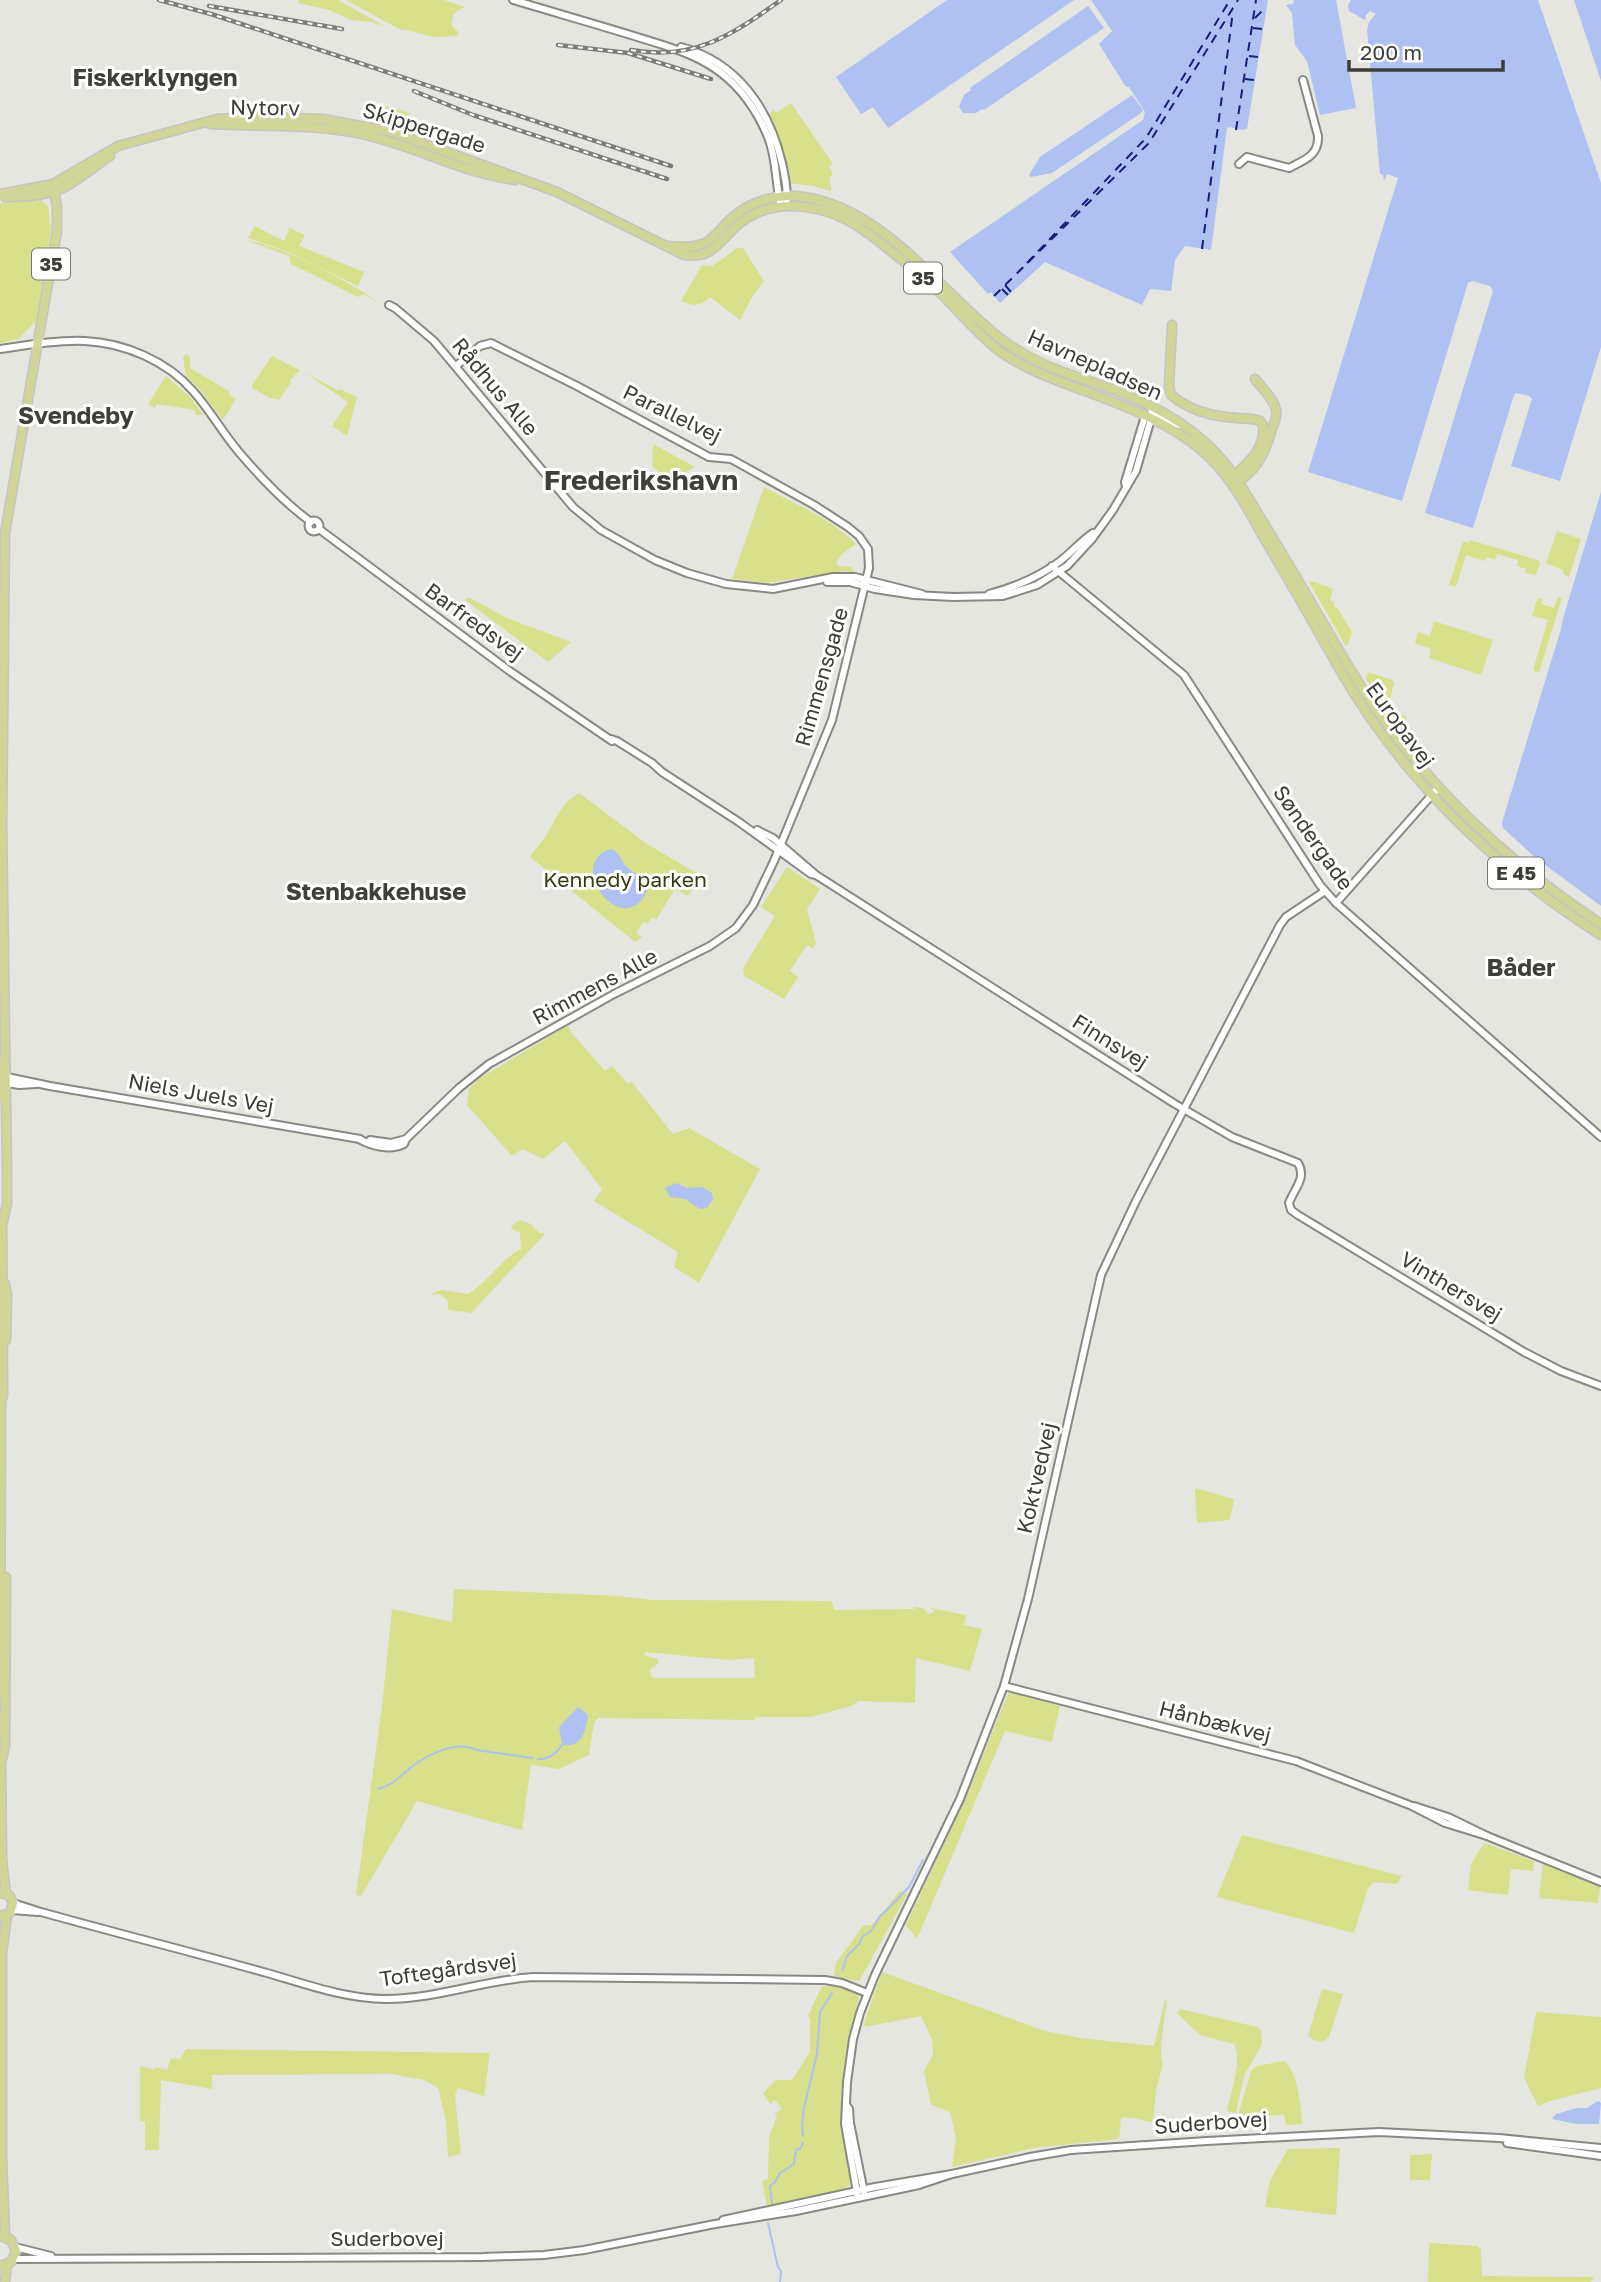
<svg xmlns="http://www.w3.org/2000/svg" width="1601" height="2282" font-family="'Golos Text',sans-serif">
<rect width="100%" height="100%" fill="#e5e6df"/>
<g fill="#d8e08b" fill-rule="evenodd">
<path d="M299,0H338L386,27L372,22L351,20L329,10L298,3Z"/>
<path d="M346,0H444L465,7C455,11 451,15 452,26L459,33L457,36L433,37L407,30H401Z"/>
<path d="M791,103L833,164L829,166L833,174L830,177L831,191L813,186L788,183L782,146L770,115L773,109L776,113Z"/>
<path d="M382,105L410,113L404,130L376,121Z"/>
<path d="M41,200L48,206L51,230L37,320L18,339L0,343V203Z"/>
<path d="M255,226L284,241L289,230L287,227L305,235L299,246L364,272L358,286L288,252L248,238Z"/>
<path d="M246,240C285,247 352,282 383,306L364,294L358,297L291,264L289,256Z"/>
<path d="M737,248H743L764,281L752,297L740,320L710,297C700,307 694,306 681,301L702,265L712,266Z"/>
<path d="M186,354L190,357V368L229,391L230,395L236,399L223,420L201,391L186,375L183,358Z"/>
<path d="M272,356L300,370L291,379L290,384L279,400L270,398L252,388V385Z"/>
<path d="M304,372L337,390L340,389L357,397L347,436L332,426L348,402Z"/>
<path d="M166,376L190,397L203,415H195V410L156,404L155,408L148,404Z"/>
<path d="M653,444L695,467L670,481L652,466Z"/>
<path d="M764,487C795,504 831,519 856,544L843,553L836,562L838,566L851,567L854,573L844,571L766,583L732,579Z"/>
<path d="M1557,531L1581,539L1569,577L1564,575L1563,570L1546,563Z"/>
<path d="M1470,540L1538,560L1540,563L1536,575L1525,573L1526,569L1517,566L1518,560L1497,554L1495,560L1487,557L1485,561L1466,555L1456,587L1449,585L1463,541L1469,543Z"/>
<path d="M1312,581L1333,589L1330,600L1334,602V607L1338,609L1352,632L1348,645H1345L1309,582Z"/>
<path d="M468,597L507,618L571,642L548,662L465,600Z"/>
<path d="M1558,597L1562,598L1539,672L1533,670L1548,620L1532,616L1537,599L1543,598L1541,604L1554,608Z"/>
<path d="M1434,621L1493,640L1481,675L1429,658L1431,649L1415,643L1418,632L1430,636Z"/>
<path d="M1368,672L1392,680L1394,684L1389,702L1400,714L1407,717L1403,731L1413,736L1410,746L1400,734L1366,679Z"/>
<path d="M579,793L647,844L700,875L688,896L675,889L656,920L652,917L648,924L643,922L636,933L642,937L635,942L530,857C535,849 542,842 547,834C558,816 560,805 579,793Z"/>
<path d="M787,867L820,889L807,909L816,943L813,949L807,945L790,971L798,977L784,999L744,976L743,968L775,916L761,907Z"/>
<path d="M567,1026L570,1028V1031L605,1071L612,1066L628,1084L631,1081L673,1134L689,1128L760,1169L699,1283L674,1267L678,1252L594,1201L602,1189L565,1141L543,1159L522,1149L512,1156L467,1105L469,1089L477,1080Z"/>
<path d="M520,1220L531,1224L539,1233H544V1235L471,1313C463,1310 454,1313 448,1309V1301L440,1294L432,1295L433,1293L441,1290L468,1294C488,1282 500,1260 521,1249L520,1233L512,1229L511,1226Z"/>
<path d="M1195,1488L1234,1499L1230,1520L1197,1523Z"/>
<path d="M454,1589L618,1596L653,1600L831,1601L835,1610L914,1609V1607L923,1608L929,1614L935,1611L931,1608L966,1615L964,1625L982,1629L970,1671L916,1658L915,1703L859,1701L851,1706L810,1717H756L754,1720L598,1718L594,1723L589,1755L559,1769L531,1765L522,1830L417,1801L361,1896L356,1895L382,1706L392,1609L452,1622ZM645,1652L728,1660L754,1658L755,1678H653L649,1670L658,1664V1659L644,1655Z"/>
<path d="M1012,1693L1060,1706L1052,1742L1005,1731L917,1939L906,1925L964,1802L1008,1694Z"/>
<path d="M1242,1835L1402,1876L1397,1884L1374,1882L1368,1888L1354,1933L1217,1897Z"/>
<path d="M1484,1843L1534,1861L1533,1871L1511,1869L1508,1895L1468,1890L1471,1864Z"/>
<path d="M1543,1864L1600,1887L1598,1903L1539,1898Z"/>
<path d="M900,1891L907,1894L860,1980L855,1981L834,1976L836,1963L863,1926L872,1925Z"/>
<path d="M882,1972L1045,2031L1081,2038L1154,2046L1165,1999L1167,2002C1165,2014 1158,2054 1163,2064L1156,2090L1153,2122C1142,2121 1132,2116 1121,2118L1119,2139L1034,2148L952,2167L956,2138L950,2112L931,2105L924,2071L933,2054L932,2040L921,2016L865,2027L864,2023Z"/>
<path d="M822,1986L841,1987L857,1994L859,1999C839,2062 838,2115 851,2180L849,2186L842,2190L767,2206L762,2181L768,2179L769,2138L777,2116L774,2114L782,2109L775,2100L770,2104L763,2093L776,2080H792L810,2052V2019L808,2016Z"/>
<path d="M1322,1989L1343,1994L1329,2037L1323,2042L1314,2040L1308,2036Z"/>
<path d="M1180,2009L1257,2027L1261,2030L1262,2044L1244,2076L1236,2113L1227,2111C1230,2095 1243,2058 1234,2044L1200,2035L1177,2013Z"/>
<path d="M1536,2012L1601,2017V2088L1550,2101L1538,2106L1524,2078Z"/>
<path d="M186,2049L490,2053L484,2096L458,2088L455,2095L461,2154L448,2157L446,2121L438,2088L424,2080L391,2074L212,2075V2089L161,2080L159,2150H145V2122L140,2121V2066L155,2070L156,2067L167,2070L171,2058L180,2059Z"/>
<path d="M1284,2061C1298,2072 1301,2106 1302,2124L1286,2125L1284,2115L1265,2116L1239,2122L1237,2119L1251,2071L1257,2066Z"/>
<path d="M1340,2148L1336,2215L1265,2207L1270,2180L1288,2149Z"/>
<path d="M1432,2154L1430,2180H1410V2155Z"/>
<path d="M1429,2243L1477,2246L1481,2249L1482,2276L1594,2277L1591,2282H1428Z"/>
</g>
<g fill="#aec1f2">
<path d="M947,0H1074L888,128L873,107L861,114L836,77Z"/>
<path d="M1091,0H1268L1247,129L1241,130L1229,127L1227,128L1211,250L1185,246L1175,260L1171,291L1150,289L1142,305L1045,262L1000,303L991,292L988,294L950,252L1143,120L1145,112L1129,87H1126L1099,44L1112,31Z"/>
<path d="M1294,0H1336L1356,108L1320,115L1307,61L1295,45L1292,13L1286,5L1293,4Z"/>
<path d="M1351,0H1538L1601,183V347L1560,481L1511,466L1532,399L1529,396L1516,393L1514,395L1473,528L1425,513L1493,291L1490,286L1472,281L1468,283L1402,501L1308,472L1398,178L1387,174L1384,181L1383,175L1380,174L1367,30L1369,22L1376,14L1370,11L1365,16L1366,18L1365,20L1349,11L1348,5Z"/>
<path d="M1574,0H1601V81Z"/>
<path d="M1088,6L1104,28L984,110L982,109L976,113H963L959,107L964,95L971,90L970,88Z"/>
<path d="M1132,95L1143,110L1141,113L1052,173L1031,177L1029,175L1040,157Z"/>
<path d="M1601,492V906L1537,859L1503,828L1502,822Z"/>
<path d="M612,849C621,854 620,860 627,867C634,876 644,873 650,884C627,950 561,861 612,849Z"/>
<path d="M677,1183L687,1188L702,1187L712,1193L713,1199L707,1208L700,1209L685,1199L670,1197L665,1188Z"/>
<path d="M578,1707C580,1709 586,1712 587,1714C589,1718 587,1721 586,1726C583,1739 577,1747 562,1745L559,1727Z"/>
<path d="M1598,2101L1601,2103L1599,2124H1576L1552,2119L1556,2114L1577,2108H1587Z"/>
</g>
<path fill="#e5e6df" d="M1601,488L1562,619L1561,629L1502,822L1498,821L1598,491Z"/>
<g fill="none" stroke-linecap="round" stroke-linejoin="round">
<g stroke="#aec1f2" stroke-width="2">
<path d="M538,1759C548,1760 557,1753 562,1745"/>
<path d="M378,1789C394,1785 401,1775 414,1765C429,1754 458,1740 476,1750L532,1758"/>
<path d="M842,1971L847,1956L860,1943L862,1937L871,1931L880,1916L885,1912L909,1887L923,1860"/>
<path d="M803,2136L802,2124L804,2108L817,2054L820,2012L832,1993"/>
<path d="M772,2203L770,2186L775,2182L780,2173L794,2164L796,2150L801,2148L803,2142"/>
<path d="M768,2223L778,2267L781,2271L780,2282"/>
</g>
<g stroke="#141e7a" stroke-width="2" stroke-dasharray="9 7" stroke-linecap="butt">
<path d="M1255,18L1266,7"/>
<path d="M1253,28L1263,29"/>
<path d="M1249,56L1259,57"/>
<path d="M1245,79L1255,80"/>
<path d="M1236,130L1256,0"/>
<path d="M1202,249L1233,11"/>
<path d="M1027,263L1146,138L1230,0"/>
<path d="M1005,285L1011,292"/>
<path d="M1002,289L1008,295"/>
<path d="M994,296L1149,143L1238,0"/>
</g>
<defs>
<g id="tertiary">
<path d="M513,0C563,15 613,29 663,45C684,52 703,59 721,73C742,89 758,113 768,137C777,159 775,183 781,206"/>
<path d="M681,47C737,62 769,108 782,163C785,177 788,191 786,205"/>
<path d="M1239,164L1247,157L1289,168C1304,160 1319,156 1318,136L1303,80"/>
<path d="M389,305L395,308L434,341L573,507L601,530L655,560L687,573L726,584L773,589L833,577H855L922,594"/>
<path d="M0,349C28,345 57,340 85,341C125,343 167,361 193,391C210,410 222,432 238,451C260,477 283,502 311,522"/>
<path d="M1126,487L1125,482L1145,416L1155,415L1179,425"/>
<circle cx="314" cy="526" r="5.5"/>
<path d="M319,529L511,672L612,741"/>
<path d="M1052,566L1184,675L1320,885L1336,903L1601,1137"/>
<path d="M827,582H850L875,589L914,595L953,597L1003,596L1037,585L1067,566L1092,539L1113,510L1136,471L1151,419L1152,407"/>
<path d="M989,594C1016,587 1037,578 1059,562C1071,553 1081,541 1093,533"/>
<path d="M611,739L617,741L652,763L662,772L739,822L811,874L816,875L1175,1104L1232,1137L1298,1163C1307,1178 1294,1189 1289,1203L1291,1210L1298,1215L1524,1352L1561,1371L1601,1386"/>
<path d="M757,830L773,838L815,874"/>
<path d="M1336,903L1438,788"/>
<path d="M2,1076L50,1086L360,1139"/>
<path d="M1,1082L19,1085L36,1084"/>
<path d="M359,1139C372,1146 390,1151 404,1144L406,1139L459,1088L489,1064L614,994L710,946L736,928L753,905L774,861L832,720L869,568L868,549L859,536L848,527L814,505L731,459L709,457L577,386L491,343L480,346L456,366"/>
<path d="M370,1140L391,1143L406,1139"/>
<path d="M1004,1686L1296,1761L1412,1806L1445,1823L1487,1836"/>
<path d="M1414,1806L1448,1817L1487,1836L1601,1882"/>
<path d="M13,1903L41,1912C116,1933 192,1952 267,1973C305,1984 346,1999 386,1999C436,1999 484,1980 533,1977L825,1980L842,1983L867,1993"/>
<path d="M12,1910L38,1912"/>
<path d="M847,2106L849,2109L850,2123L864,2192"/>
<path d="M1507,2143L1601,2156"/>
<path d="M858,2198L845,2124L847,2082L853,2039L860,2013L875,1975L960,1799L1004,1686L1028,1599L1101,1275L1136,1201L1280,925L1286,917L1325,891"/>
<path d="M723,2220L875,2187L952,2174L1030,2157L1071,2150L1207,2141L1379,2132L1499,2138L1601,2148"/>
<path d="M15,2247L51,2256"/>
<path d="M13,2259L483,2257L544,2255L584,2250L715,2224L796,2211L919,2185L952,2174"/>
</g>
<g id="primary">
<path d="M210,124C262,127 314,123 366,135C417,147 463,173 515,180"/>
<path d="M0,194L53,184L118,146L217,119L256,117L323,119L392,132L557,192L684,255C715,259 719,240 740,223C763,205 790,203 817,209C845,215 866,231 887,248C902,260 917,272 931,284C954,305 973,330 998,350C1021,367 1050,378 1077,388C1122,405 1174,423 1209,457C1233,480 1249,511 1265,540C1291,583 1315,626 1340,670C1403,779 1495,868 1601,935"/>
<path d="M5,197C24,197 47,196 65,187C81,178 95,166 110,156"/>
<path d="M667,246C680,247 693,248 705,243C716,237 723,225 733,217C751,201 779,193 804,197C883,209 937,287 996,335C1029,362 1064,373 1104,386C1143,400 1183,420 1212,449C1234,471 1247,496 1263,522C1292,569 1319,616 1347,664C1410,770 1498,856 1601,924"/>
<path d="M1172,325L1169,386L1171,395C1195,415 1223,418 1253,419L1260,421L1263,425C1266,448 1248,463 1233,477"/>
<path d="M1234,483C1256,474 1265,452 1271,432C1273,425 1278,417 1276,410C1274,399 1262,388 1255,379"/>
<path d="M0,1098L2,1062"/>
<path d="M3,1221L7,1204V1173L2,825L5,533L57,231V207L53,184"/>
<path d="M5,1284L7,1294L6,1340"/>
<path d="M0,1694L1,1401L3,1396L2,1216"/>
<path d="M0,1717V1734"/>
<path d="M1,1754L2,1860L6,1894"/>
<path d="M2,1759L5,1746L6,1577"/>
<path d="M0,1893L9,1895L13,1903L10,1913L0,1916"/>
<path d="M0,1938L2,1948V2160L5,2233L7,2238"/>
<path d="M3,1946L7,1915"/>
<path d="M0,2236L11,2240L16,2251L11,2262L0,2266"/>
<path d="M5,2282L7,2265"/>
</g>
</defs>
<use href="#tertiary" stroke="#888982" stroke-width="10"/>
<use href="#primary" stroke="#c4c5c4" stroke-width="11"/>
<use href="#tertiary" stroke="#fff" stroke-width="6"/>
<use href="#primary" stroke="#d1d697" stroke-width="8"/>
<defs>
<g id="rail">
<path d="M159,0L211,14L671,166"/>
<path d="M209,6L342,29"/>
<path d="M558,45L628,53L711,79"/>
<path d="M631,50C694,61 732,35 781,0"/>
<path d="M414,91L473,115L667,179"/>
</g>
</defs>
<use href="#rail" stroke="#7c7d78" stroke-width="4.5"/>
<use href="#rail" stroke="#fffffe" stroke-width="2" stroke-dasharray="5" stroke-linecap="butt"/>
</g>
<g text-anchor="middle" stroke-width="6" stroke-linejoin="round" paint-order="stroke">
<g fill="#fffffe" stroke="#767775" stroke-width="2">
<rect x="32" y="248.5" width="38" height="31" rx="5"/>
<rect x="904" y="262.5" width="38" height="31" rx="5"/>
<rect x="1488" y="857.5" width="56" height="31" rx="5"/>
</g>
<g font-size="19" font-weight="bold" fill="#3c3d3a">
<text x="51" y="271">35</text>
<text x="923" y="285">35</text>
<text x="1516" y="880">E 45</text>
</g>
<g font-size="21" fill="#3c3d3a" stroke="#fffffe">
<text transform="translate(265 108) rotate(1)" y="7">Nytorv</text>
<text transform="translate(424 128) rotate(17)" y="7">Skippergade</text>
<text transform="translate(1095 365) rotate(24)" y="7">Havnepladsen</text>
<text transform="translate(495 387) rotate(50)" y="7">Rådhus Alle</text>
<text transform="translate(672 414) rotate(26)" y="7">Parallelvej</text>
<text transform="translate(474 622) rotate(36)" y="7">Barfredsvej</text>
<text transform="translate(822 677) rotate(-74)" y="7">Rimmensgade</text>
<text transform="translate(1400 725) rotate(54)" y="7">Europavej</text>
<text transform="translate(1313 838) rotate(55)" y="7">Søndergade</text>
<text transform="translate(595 987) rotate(-28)" y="7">Rimmens Alle</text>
<text transform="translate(1110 1042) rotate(32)" y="7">Finnsvej</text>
<text transform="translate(201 1094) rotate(10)" y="7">Niels Juels Vej</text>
<text transform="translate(1451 1287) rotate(31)" y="7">Vinthersvej</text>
<text transform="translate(1037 1478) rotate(-77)" y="7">Koktvedvej</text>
<text transform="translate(1215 1722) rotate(14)" y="7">Hånbækvej</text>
<text transform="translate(448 1970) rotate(-8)" y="7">Toftegårdsvej</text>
<text transform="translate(1211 2123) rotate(-4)" y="7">Suderbovej</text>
<text x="387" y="2246">Suderbovej</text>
</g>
<g font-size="21" fill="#373a11" stroke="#fffffe">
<text x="625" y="887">Kennedy parken</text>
</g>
<g font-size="24" font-weight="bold" fill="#3f403a" stroke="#fffffe">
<text x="155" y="86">Fiskerklyngen</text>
<text x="76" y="424">Svendeby</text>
<text x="376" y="900">Stenbakkehuse</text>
<text x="1521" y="976">Båder</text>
</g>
<g font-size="28" font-weight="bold" fill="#3f403a" stroke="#fffffe">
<text x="641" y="490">Frederikshavn</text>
</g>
</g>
<path d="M1349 60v10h154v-10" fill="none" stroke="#3c3d3a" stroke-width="3.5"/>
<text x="1360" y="60" font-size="21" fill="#3c3d3a" stroke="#fffffe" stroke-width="5" paint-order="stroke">200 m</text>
</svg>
